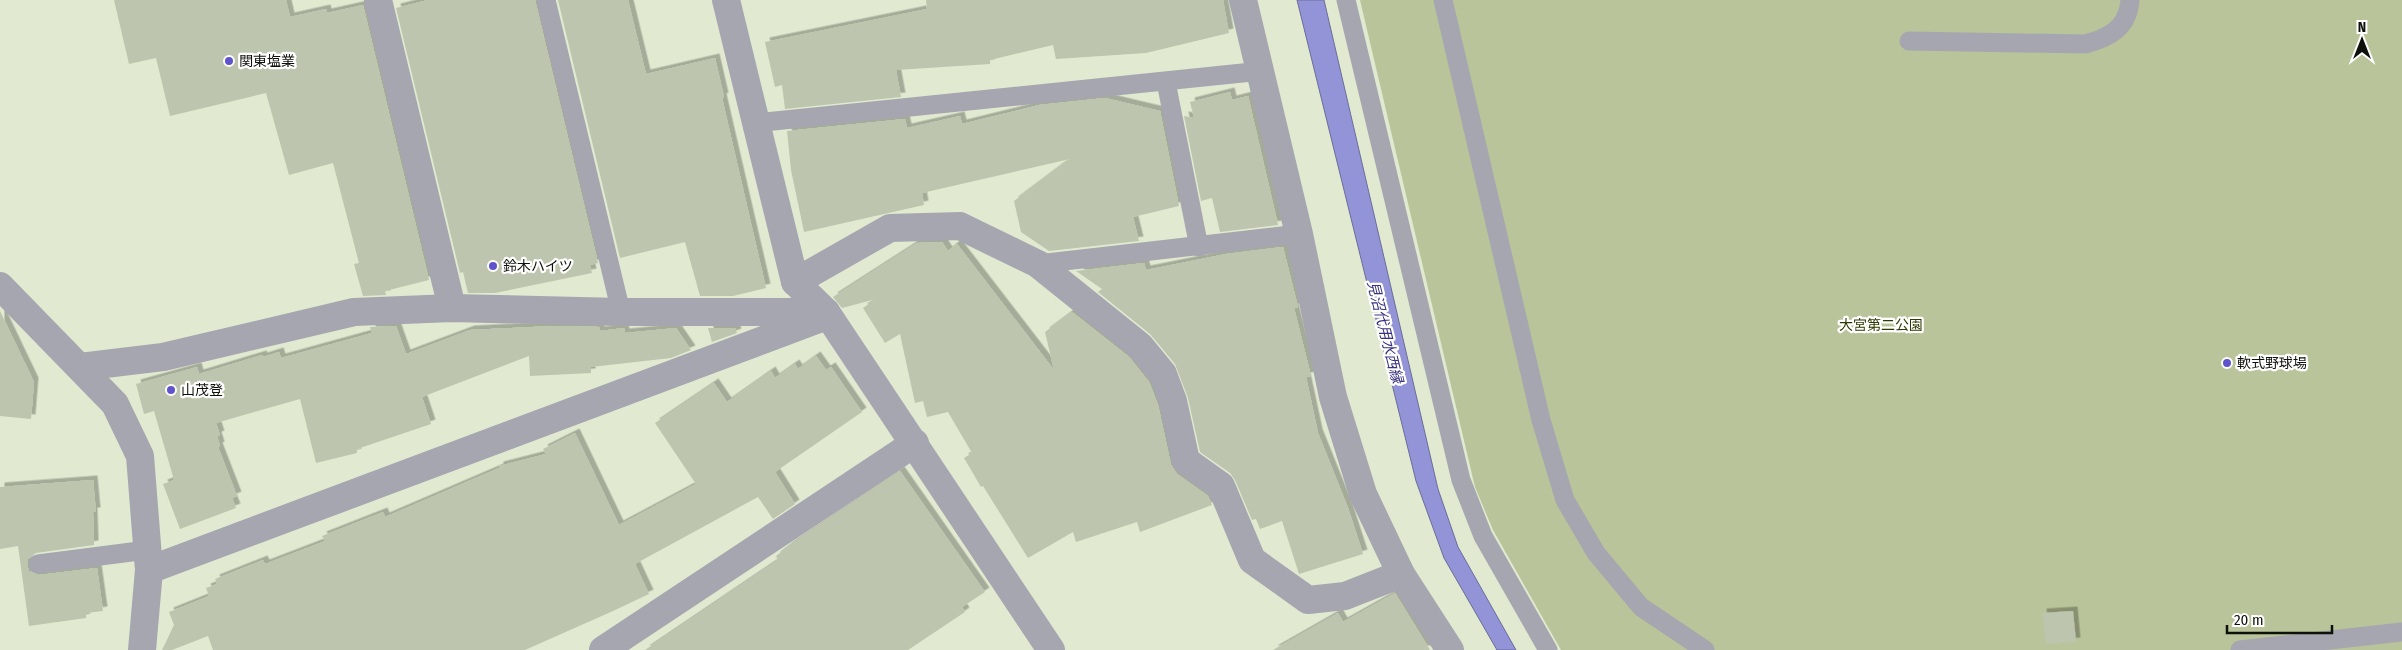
<svg xmlns="http://www.w3.org/2000/svg" width="2402" height="650" font-family="'Fira Sans Condensed','Noto Sans JP',sans-serif">
<defs>
<filter id="shadow"><feDropShadow dx="4.5" dy="-4.5" stdDeviation="0" flood-color="#0004"/></filter>
</defs>
<rect width="100%" height="100%" fill="#e1e9d0"/>
<path fill="#b9c49a" d="M1360,0H2402V650H1561L1493,530L1475,487Z"/>
<path fill="#9294d7" stroke="#6a6d99" d="M1297,0H1324L1438,489L1458,547L1516,650H1497L1444,558L1416,481Z"/>
<g fill="#bec5ae" filter="url(#shadow)">
<path d="M114,0H286L290,17L326,9L327,13L363,5L429,280L385,291L386,295L363,296L354,264L359,263L333,163L289,175L266,93L170,116L156,58L129,64Z"/>
<path d="M428,0H535L598,263L590,265L592,273L495,293H468L463,272L460,273L396,8Z"/>
<path d="M558,0H628L646,74L715,58L724,97L722,98L766,288L733,296H700L685,242L620,258Z"/>
<path d="M926,0H1223L1229,33L1146,53L1056,59L1053,45L990,60V64L896,70L901,97L785,109L782,85L775,87L765,42L927,9Z"/>
<path d="M1230,92L1232,100L1248,96L1278,225L1220,232L1212,198L1201,201L1184,116L1194,118L1190,102Z"/>
<path d="M1105,98L1160,111L1179,206L1133,217L1139,241L1049,251L1021,232L1014,201L1070,159L922,193L924,205L804,232L791,170L787,131L905,119L907,128L960,116L962,124L1039,105Z"/>
<path d="M942,242L948,251L957,244L1054,370L1045,332L1072,312L1129,357L1149,382L1158,405L1171,465L1177,474L1208,496L1212,505L1140,532L1137,522L1076,542L1073,532L1028,558L983,486L981,487L964,458L972,453L948,412L927,417L923,401L915,403L900,334L885,343L863,308L876,299L842,308L833,297L917,243Z"/>
<path d="M1283,247L1298,307L1294,308L1311,376L1306,377L1318,433L1348,508L1363,554L1299,574L1282,521L1260,529L1256,519L1252,520L1235,480L1230,473L1200,452L1188,398L1175,364L1150,334L1098,292L1102,289L1076,271L1144,263L1146,270L1226,254Z"/>
<path d="M0,311L34,382L31,419L0,416Z"/>
<path d="M396,326L406,354L470,330L553,326L600,327V331L624,328L625,333L676,328L691,350L671,358L591,367V373L530,376L529,356L422,397L431,424L357,449V453L316,463L300,399L216,423L220,435L217,436L220,446L218,447L237,496L232,498L236,508L180,529L163,484L174,480L154,411L144,414L136,384L197,367L199,374L262,355L263,357L279,352L281,358L372,333L370,327Z"/>
<path d="M708,328H735L737,333L712,342Z"/>
<path d="M816,356L826,370L831,367L862,412L775,472L795,504L773,519L758,497L635,564L649,594L613,611L525,650H213L208,636L172,650H162L174,625L169,612L209,596L206,588L217,584L215,579L263,560L265,564L325,541L322,536L383,512L385,517L499,468V466L546,454L543,449L575,433L619,525L696,484L655,423L714,383L727,402L771,371L775,378L795,364L798,369Z"/>
<path d="M900,471L985,592L962,607L965,612L908,650H645L778,560L776,556L790,545Z"/>
<path d="M93,480L96,512H93L94,545L36,553L28,559L27,565L29,571L39,575L97,568L103,611L86,613V618L29,626L18,546L0,549V487Z"/>
<path d="M1395,593L1430,650H1273L1338,613L1343,622Z"/>
<path d="M2073,611L2076,642L2046,644L2042,613Z"/>
</g>
<g fill="none" stroke-linecap="round" stroke-linejoin="round">
<g stroke="#a5a6b0" stroke-width="19">
<path d="M546,0L621,312"/>
<path d="M1346,0L1461,480L1483,536L1548,650"/>
<path d="M1443,0L1541,420L1565,500L1596,553L1641,607L1705,650"/>
<path d="M1909,41L2085,44C2109,38 2128,28 2130,0"/>
<path d="M1166,82L1199,247"/>
<path d="M755,123L1262,71"/>
<path d="M1038,264L1299,234"/>
<path d="M38,564L147,550"/>
<path d="M2240,650L2402,632"/>
</g>
<g stroke="#a5a6b0" stroke-width="28">
<path d="M378,0L452,308"/>
<path d="M726,0L795,282L826,312L1051,650"/>
<path d="M1243,0L1299,234L1333,397L1363,494L1401,574L1450,650"/>
<path d="M795,282L890,228L960,226L1038,264L1140,346L1163,374L1173,401L1186,461L1221,486L1252,560L1308,600L1345,596L1401,574"/>
<path d="M0,286L115,404L140,456L149,570L142,650"/>
<path d="M80,367L163,357L354,312L452,308L621,312H826"/>
<path d="M149,570L819,319"/>
<path d="M603,650L915,443"/>
</g>
</g>
<g fill="#5f54cc" stroke="#fff" stroke-width="2">
<circle cx="229" cy="61" r="5"/>
<circle cx="493" cy="266" r="5"/>
<circle cx="2227" cy="363" r="5"/>
<circle cx="171" cy="390" r="5"/>
</g>
<g text-anchor="middle" stroke-width="4.5" stroke-linejoin="round" paint-order="stroke">
<g font-size="14" fill="#0e1109" stroke="#fff" text-anchor="start">
<text x="239" y="66">関東塩業</text>
<text x="503" y="271">鈴木ハイツ</text>
<text x="2237" y="368">軟式野球場</text>
<text x="181" y="395">山茂登</text>
</g>
<g font-size="14" fill="#2e3800" stroke="#fff">
<text x="1881" y="330">大宮第二公園</text>
</g>
<g font-size="15" font-style="italic" fill="#3a3381" stroke="#fff">
<text transform="translate(1385 332) rotate(76)" y="5">見沼代用水西縁</text>
</g>
</g>
<g transform="translate(2362 40)" stroke="#ffffff" stroke-width="4" paint-order="stroke">
<path d="M0-4L9 19L0 12L-9 19Z" fill="#0e1109"/>
<text y="-8" font-size="14" font-weight="bold" text-anchor="middle" fill="#0e1109">N</text>
</g>
<path d="M2227 625v8h105v-8" fill="none" stroke="#0e1109" stroke-width="2.5"/>
<text x="2234" y="625" font-size="15" fill="#0e1109" stroke="#ffffff" stroke-width="4" paint-order="stroke">20 m</text>
</svg>
